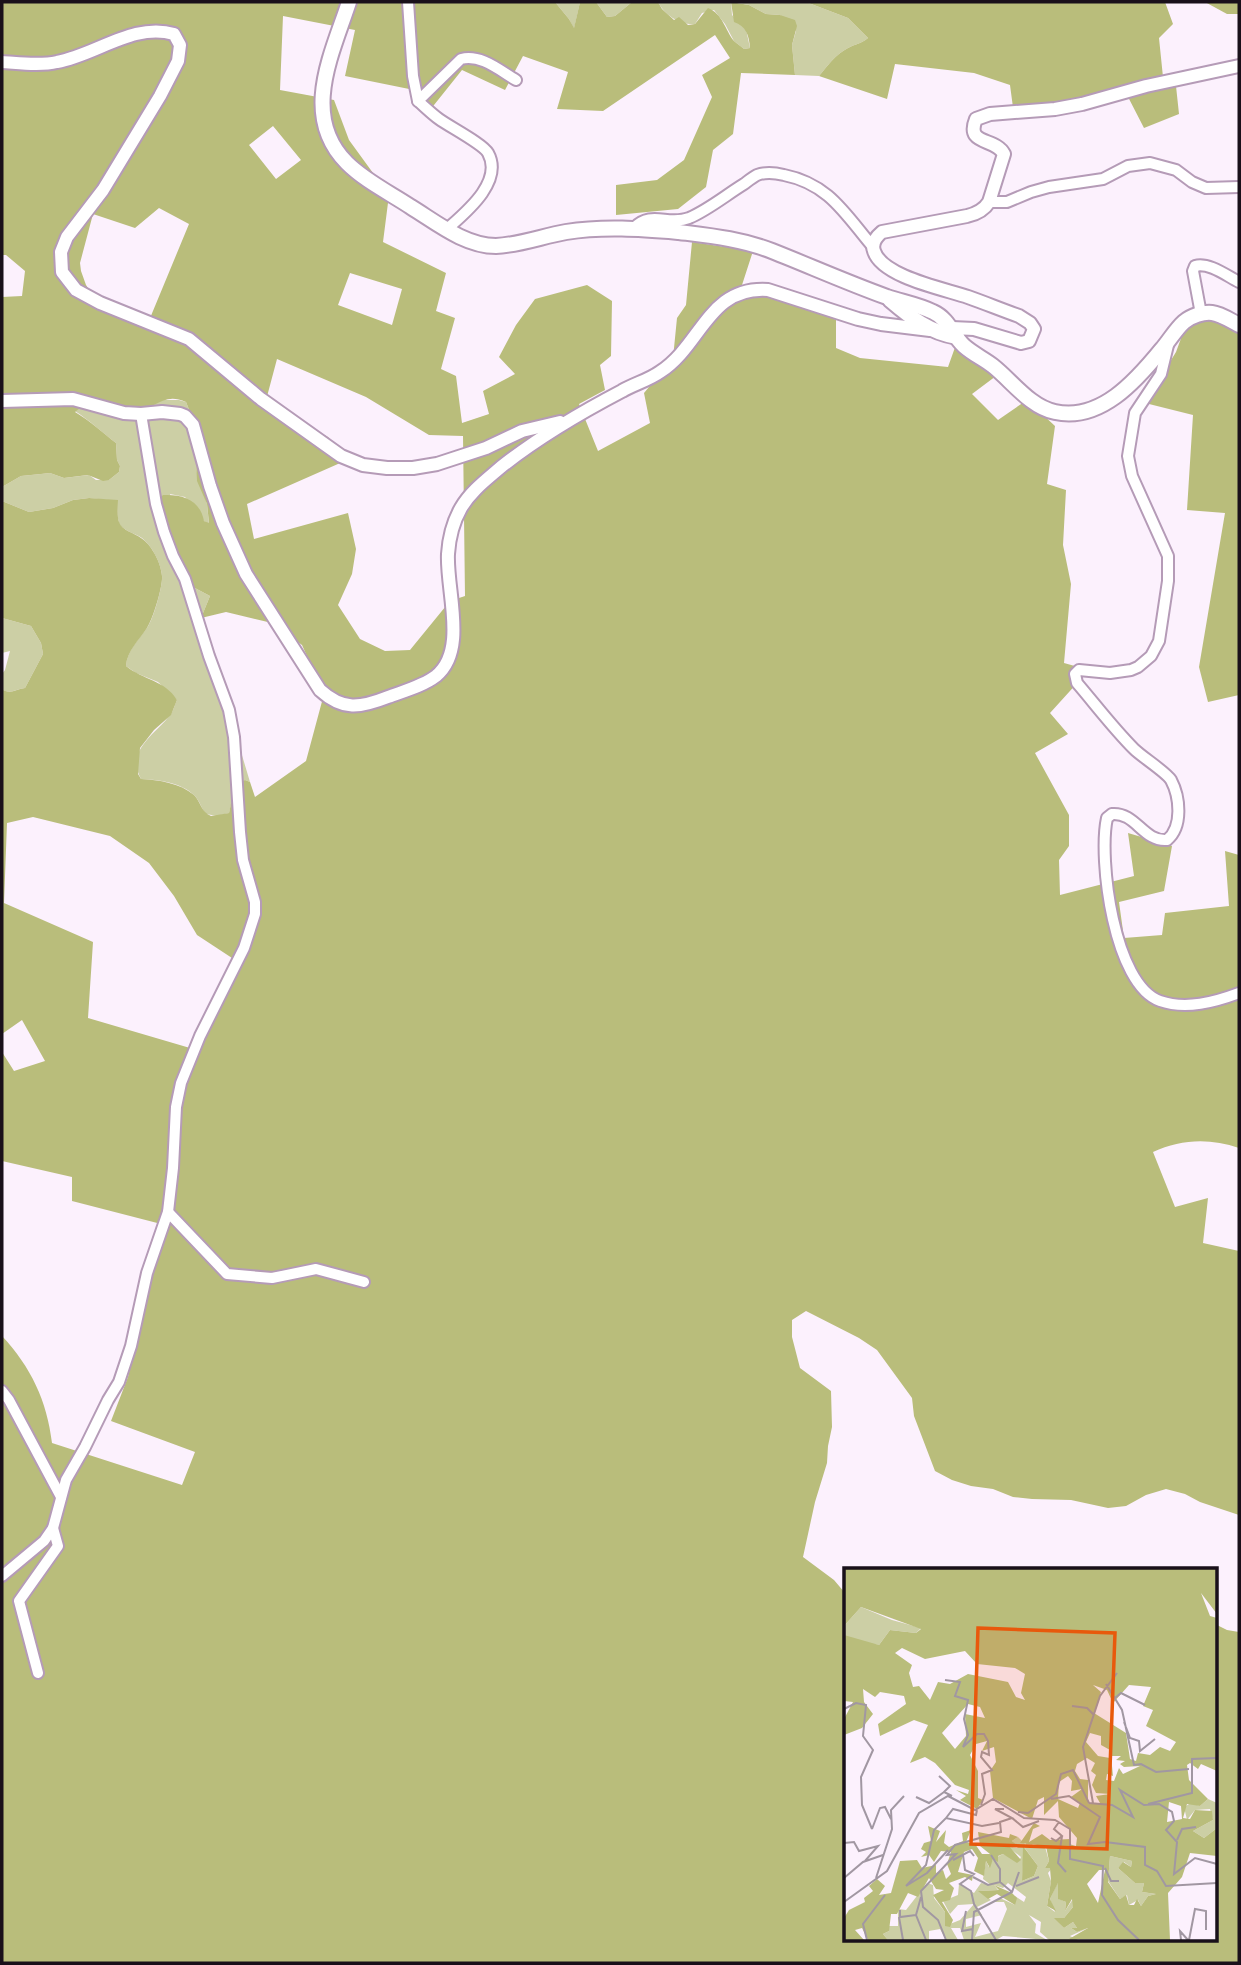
<svg xmlns="http://www.w3.org/2000/svg" width="1241" height="1965" viewBox="0 0 1241 1965" font-family="Inter,sans-serif">
<rect width="100%" height="100%" fill="#fcf1fd"/>
<g fill="#cccfa5">
<polygon points="555,2 580,2 574,29 569,19"/>
<polygon points="596,2 632,2 615,16 607,17"/>
<path d="M658 2H731L732 15 746 29 750 48 744 49 734 41 725 24 714 10 702 13 695 24C679 25 665 15 658 2Z"/>
<path d="M732 2H806L848 18 868 38C861 44 855 44 848 48 835 55 828 65 819 76L795 75 792 45 796 31 780 15 766 14 749 5Z"/>
<path d="M163 400H179L186 402 192 417 197 473 207 504 209 524 204 521 185 497 170 494 193 587 210 596 201 618 250 782 245 780 234 793 229 813 217 816 206 814C201 808 200 801 194 795 180 782 159 780 141 779 125 750 156 734 170 715 173 712 175 704 177 700L158 682 136 673 126 666C127 651 138 640 147 628 153 620 163 586 162 576 161 563 152 546 142 538 135 533 123 531 119 523 117 517 118 507 118 501L89 498 73 500 53 508 29 512 2 501V487L21 476 41 474 50 473 64 478 89 475 96 480H109L119 472 120 466 117 460 116 443C102 432 90 421 75 411L86 403 144 408Z"/>
<path d="M2 618 31 626 41 643 43 654 25 688C17 689 8 695 2 689V674L5 670 10 651 2 653Z"/>
</g>
<g fill="#b9bd7b" fill-rule="evenodd">
<path d="M2 2H555L569 19 574 28 580 2H596L607 17 615 16 632 2H658L662 9 674 20 679 17 688 25 695 24 708 8C723 14 725 30 734 41 737 44 741 46 744 49L750 48C749 35 746 26 734 22L731 2 749 5 766 14 780 15 795 20 797 26 792 45 795 75 741 73 733 134 713 150 706 187 678 209 616 215V185L657 180 684 160 712 97 702 75 730 58 715 35 603 111 557 109 568 72 523 56 505 90 462 70 426 115 424 92 345 76 355 30 283 16 280 90 334 100 349 140 389 195 383 242 446 273 436 311 455 318 441 369 456 376 462 423 489 414 483 391 515 374 499 357 516 325 535 299 587 285 612 301 611 356 600 365 605 390 579 404 598 451 650 423 644 393 673 358 677 318 686 305 692 242 753 251 742 285 795 298 836 320V348L860 358 948 367 958 339 1004 370 972 394 998 420 1027 400 1055 426 1047 484 1066 490 1063 545 1071 584 1064 663 1089 670 1050 713 1068 734 1035 753 1069 815V846L1059 860 1060 895 1134 876 1128 833 1172 846 1164 891 1119 902 1124 938 1162 935 1165 913 1229 906 1225 851 1239 855V1148C1210 1138 1181 1139 1153 1152L1175 1207 1208 1198 1203 1243 1239 1251V1515L1200 1502 1185 1494 1166 1489 1146 1495 1126 1506 1108 1508 1071 1500 1032 1499 1013 1497 993 1489 971 1486 952 1480 935 1471 914 1416 912 1398 877 1350 859 1338 806 1311 792 1320V1337L800 1368 831 1391 832 1427 828 1446 827 1463 815 1502 803 1557 834 1580 845 1593 846 1939H1215V1624L1227 1630 1239 1632V1963H2V1336C31 1367 47 1401 52 1443L182 1485 195 1452 111 1421 128 1377 165 1225 72 1201V1177L2 1161V1052L14 1071 45 1061 22 1020 2 1034V689C9 695 17 689 25 688L43 654 41 643 31 626 2 618V501L29 512 53 508 73 500 89 498 118 500C118 507 117 517 119 522 122 531 135 533 141 538 152 545 161 563 162 576 163 586 153 619 147 628 139 640 127 651 126 666 143 680 165 680 177 700L171 715 154 730 140 748 138 774 141 779C159 780 180 783 194 795 201 802 201 812 211 816L229 813 232 799 239 783 245 780 250 782 255 797 306 761 324 694 302 645 272 623 226 612 201 618 210 596 193 587 168 542 159 499 163 495C183 494 200 500 204 521L209 523 207 504 197 481 195 437 192 417 186 402C163 392 156 409 137 411 127 412 98 405 86 403L75 412C90 421 102 432 116 443L117 460 120 466 119 472 109 480 103 481 88 475 64 478 50 473 41 474 21 476 2 487V297L22 296 25 271 6 255H2ZM273 126 301 160 276 179 249 145ZM159 208 189 224 148 323 90 291 86 285 81 271 80 263 93 214 135 228ZM350 273 402 289 392 325 338 305ZM277 359 366 397 429 435 463 436 465 596 450 601 410 650 385 651 360 639 338 605 352 574 356 549 348 513 254 539 247 504 347 460 328 437 265 404ZM33 817 110 836 149 863 174 896 197 935 232 958 190 1048 88 1018 93 942 4 903 7 823Z"/>
<path d="M806 2H1165L1173 24 1159 38 1164 87 1176 86 1179 114 1144 128 1126 93 1014 115 1010 85 974 73 895 64 887 99 819 76C828 65 835 55 848 48 855 44 861 44 868 38L848 18Z"/>
<polygon points="1205,2 1239,2 1239,14 1227,14"/>
<polygon points="1205,317 1239,324 1239,695 1208,702 1199,667 1225,513 1187,510 1193,415 1145,403 1176,352 1183,333 1187,327"/>
</g>
<g fill="none" stroke-linecap="round" stroke-linejoin="round">
<defs>
<g id="minor">
<polyline points="408,2 413,76 418,101"/>
<polyline points="989,202 1007,202 1031,192 1049,187 1103,179 1128,166 1150,163 1176,170 1192,182 1206,188 1239,187"/>
<path d="M634 228C651 210 668 226 689 218 708 210 726 195 744 184 748 181 753 177 757 175 765 172 776 173 784 175 829 184 845 214 873 247"/>
<path d="M447 229C465 213 504 182 488 153 483 144 450 127 439 119 432 114 425 107 418 101L461 59C481 54 499 70 516 80"/>
<path d="M1201 314 1193 271 1195 266C1209 262 1227 276 1239 282"/>
<path d="M1168 345 1161 374 1135 413 1128 456 1132 476 1168 556V581L1159 641 1151 656 1138 667 1131 670 1110 673 1079 670 1075 674 1077 683C1095 704 1113 728 1134 749 1142 757 1166 772 1171 780 1180 797 1183 827 1167 840 1143 842 1136 812 1112 814L1107 818C1098 859 1114 985 1160 1001 1186 1010 1215 1002 1239 993"/>
<polyline points="168,1212 227,1274 272,1278 316,1269 364,1282"/>
<polyline points="2,1391 9,1400 61,1497"/>
<polyline points="2,1576 44,1541 53,1528 66,1480 85,1447 108,1400 119,1382 131,1346 147,1273 168,1212 173,1168 176,1107 181,1083 200,1036 244,948 255,914 255,902 243,860 240,832 234,737 229,710 209,656 185,579 173,556 164,532 156,504 141,414"/>
<polyline points="38,1673 19,1601 58,1546 53,1528"/>
</g>
<g id="tertiary">
<path d="M2 62C19 63 40 66 57 62 96 55 134 22 174 34L180 45 178 61 160 96 103 190 67 237 61 252 62 272 76 290 100 303 189 339 261 399 341 456 363 465 387 468H413L437 464 486 448 522 431 560 422"/>
<path d="M952 328 974 329 1021 343 1029 341 1034 329 1030 323 1019 316C1002 310 985 303 968 297 945 289 882 277 874 251 871 243 876 237 882 232L967 216C976 214 984 210 989 202L1004 154C995 137 965 146 976 119L990 114 1055 109 1082 104 1146 86 1239 66"/>
<path d="M2 401 73 399 124 413 141 414 162 412 180 414 185 416 193 425 210 486 223 523 246 574 320 690C343 711 360 708 388 697 404 691 423 686 436 676 468 650 446 590 448 554 449 538 453 522 461 508 471 491 486 480 501 467 539 437 580 413 622 391 634 384 649 380 660 372 702 345 708 286 768 290L858 319 881 324 930 330"/>
</g>
<g id="secondary">
<path d="M349 2C332 54 300 116 347 163 365 181 390 193 411 207 437 223 465 246 496 246 520 245 543 236 566 232 604 226 641 229 679 232 711 236 741 239 772 251 810 266 848 283 887 297 902 302 919 305 933 312 950 320 952 335 964 346 973 354 984 359 993 366 1012 381 1030 407 1055 412 1100 422 1136 381 1162 349 1169 341 1176 329 1184 322 1191 316 1203 312 1212 313 1221 314 1231 321 1239 325"/>
<path d="M890 300C911 318 929 332 957 337"/>
</g>
</defs>
<use href="#minor" stroke="#b59bb7" stroke-width="14"/>
<use href="#tertiary" stroke="#b59bb7" stroke-width="16"/>
<use href="#secondary" stroke="#b59bb7" stroke-width="18"/>
<use href="#minor" stroke="#fff" stroke-width="10"/>
<use href="#tertiary" stroke="#fff" stroke-width="12"/>
<use href="#secondary" stroke="#fff" stroke-width="14"/>
</g>
<g transform="translate(844 1568)">
<rect width="373" height="373" fill="#fcf1fd"/>
<path d="M17 39 48 52 77 60 72 65 46 62 35 77 12 74 0 67V58ZM364 231 373 235V260L360 270 349 263 369 252 366 241 351 242 343 252 340 239 347 235 356 238ZM174 269 182 277V272L192 279 200 275 205 293 201 300 213 294 204 305 207 313 203 338 211 344 206 331 214 314 215 331 222 334 221 343 229 331V339L220 350H211L220 360 229 354 233 360H227L233 364 244 360 226 368 234 372H205L196 364 197 354 185 347 192 356 191 365 203 372 159 368 152 372H120L116 360H107L114 372H102L96 361 85 363V372H44L39 366 45 363 44 358H54V341L62 342 83 315 89 317 90 330 101 344V358L116 352 130 336 114 337 106 346 99 333 114 327 115 316 130 325 137 315 147 317 139 311 142 293 145 299 149 291 159 286 175 293 177 289 163 278 174 280 168 273ZM180 279 194 298 190 308 178 313ZM164 315 182 329 180 334 171 328V337L156 330 150 334H160L163 341 154 363 131 369 137 355 122 359V351L138 347 133 339 147 332 135 323 154 322 150 317 159 320ZM266 288 288 293 287 299 280 294 274 300 291 315H300L298 324 312 326 304 328 297 338 294 332 285 337 283 327 276 331 264 313Z" fill="#cccfa5" fill-rule="evenodd"/>
<path d="M0 1H373V46L357 25 366 48 373 50V203L357 196 354 201 346 195 343 197 345 212 364 231 356 238 343 236 339 250 346 251 351 242 368 243 369 252 349 263 360 270 373 260V288L346 285 338 309 324 325 326 372 225 371 244 360 233 364 227 360H233L229 354 220 360 210 350H220L229 339 228 331 221 343 222 334 214 331V315L206 331 212 343 203 338 207 313 206 300H201L205 293 202 278 176 275 190 255 196 258 189 261 185 274 198 266 206 272 226 271 225 276 232 278 233 270 215 249 214 233 200 247V229L194 232 188 251 149 230 146 203 152 194 150 179 138 183 143 173 132 176 126 187 134 203V230L139 232 133 241 116 232 122 228 112 222 124 226 125 222 111 217 91 195 81 189 66 195 84 157 70 152 36 168 34 156 62 136 60 128 36 124 31 129 19 121 20 134 29 146 18 160 0 167V151L9 134 0 133V67L35 77 46 62 72 65 77 61 17 39 0 58ZM58 80 81 91 121 83 133 96 171 100 181 106 177 125 181 132 172 129 164 114 124 106 106 116 94 114 86 132 75 118 69 119 65 105 68 97 51 85ZM249 117 263 122 269 135 285 117 307 119 299 138 309 142 302 158 332 174 326 183 316 179 306 187 294 185 292 193 286 191 282 165 250 145 257 124ZM124 136 136 139 141 150 121 146 122 168 111 181 98 165ZM246 165 257 168V177L266 182V190L254 188 242 174ZM267 188H277L272 192 281 193 276 196 280 199 296 198 279 206 275 200 270 213 262 212 263 206 269 208ZM243 190 251 195 247 203 252 207 248 217 252 225 266 226 252 228 256 235 244 236V212L236 211 231 203 233 196ZM224 208 228 213 227 223 238 221 227 229 236 235 234 240 214 231 215 214ZM325 234 337 238 338 251 323 254ZM266 288 288 293 287 299 279 294 274 300 291 315H300L298 324 312 326 304 328 297 338 293 331 290 337H285L282 327 276 331 264 314ZM255 302H261L254 335 243 316ZM84 258 96 263 92 274 102 262 100 275 105 279 119 273 118 265 127 262 122 274 131 276 138 286H146L136 278 134 264 165 270 166 266 174 269 168 273 175 279 165 278 177 292 173 295 159 286 154 288V294L149 291 146 300 142 293 140 308 130 303 134 290 128 281 120 284 114 304 129 307 128 313 121 309 105 315 110 320 106 332 98 334 109 352 106 359 101 358V344L89 327 100 322 92 321 85 310 74 329 64 325 53 346H47L45 363 39 366 44 372H24L18 360 11 362 20 372H0V350L5 342 21 334 20 330 29 323 25 318 33 311 41 318 35 327 47 325 56 293 73 292 78 300 92 297V305L99 302 102 311 107 306 103 296 107 284 97 283 90 294 85 287 77 289 82 284 77 281 80 275 87 273ZM179 278 194 298 190 308 178 313ZM150 317 168 325 173 330 171 337 153 326 144 331 134 323 155 322Z" fill="#b9bd7b" fill-rule="evenodd"/>
<path fill="none" stroke="#a197a2" stroke-width="2" d="M101 112 116 114 111 128 124 132 120 151 124 167 119 179 133 166H140L144 173 145 187 138 184 137 189 148 202 138 206 141 226 137 237M262 116 278 142 290 197 297 196 312 204 345 201M271 130 277 125 301 137M228 138 243 140 250 147M0 141 12 135 22 137 19 168 29 182 17 209 18 237 28 261M280 154 286 170 295 173 296 183 311 171M95 208 106 218 100 224 108 228M72 229 85 235 100 224M207 231 225 228 256 249 244 276 261 274 301 279V297L313 303 322 318 373 315M249 235 239 179 256 128 273 105M304 236 348 225V191L373 190M174 244 184 245 212 226 217 206 229 202 245 235 268 237 289 249 276 222 300 237 315 236 328 244 330 253 322 262 333 274 330 306 351 290 373 296M102 250 109 241 132 247 133 242M168 250 179 259 195 253M28 261 36 240 41 239 47 251M218 268 214 295 222 304M207 270 212 273 218 268 210 261 215 254M333 272 338 261 352 259M0 275 10 274 15 283 34 278 21 293M119 287 121 302 130 306 116 316 127 323 130 336 152 372M147 287 156 301V314M109 292 126 283 130 288M261 300 267 313H275M129 309 144 317 156 314 168 324M0 310 19 294 39 287M32 310 48 261 47 242 60 228M62 318 82 297 90 262 102 250 138 258 155 255M62 318 83 305 104 282M172 318 195 309M77 329 72 347 82 372M0 334 43 303 75 245 104 228 131 242 149 231 180 250 211 252 226 261V291L259 298 258 327 274 352 295 372M56 342V349L72 347M122 343 118 363 129 361M55 349 59 372M23 372 19 356 41 327M102 372 94 352 79 339 77 323 112 286 103 287 111 277 157 264 156 254 168 250 151 241H160M128 372 130 344 168 324 175 304M337 372 336 363 344 372M345 372 351 341 362 343V362"/>
<path fill="#e8590c" fill-opacity="0.15" stroke="#e8590c" stroke-width="3.5" d="M134 60 271 65 263 281 127 276Z"/>
<rect width="373" height="373" fill="none" stroke="#19101a" stroke-width="3.5"/>
</g>
<rect width="1241" height="1965" fill="none" stroke="#19101a" stroke-width="7"/>
</svg>
